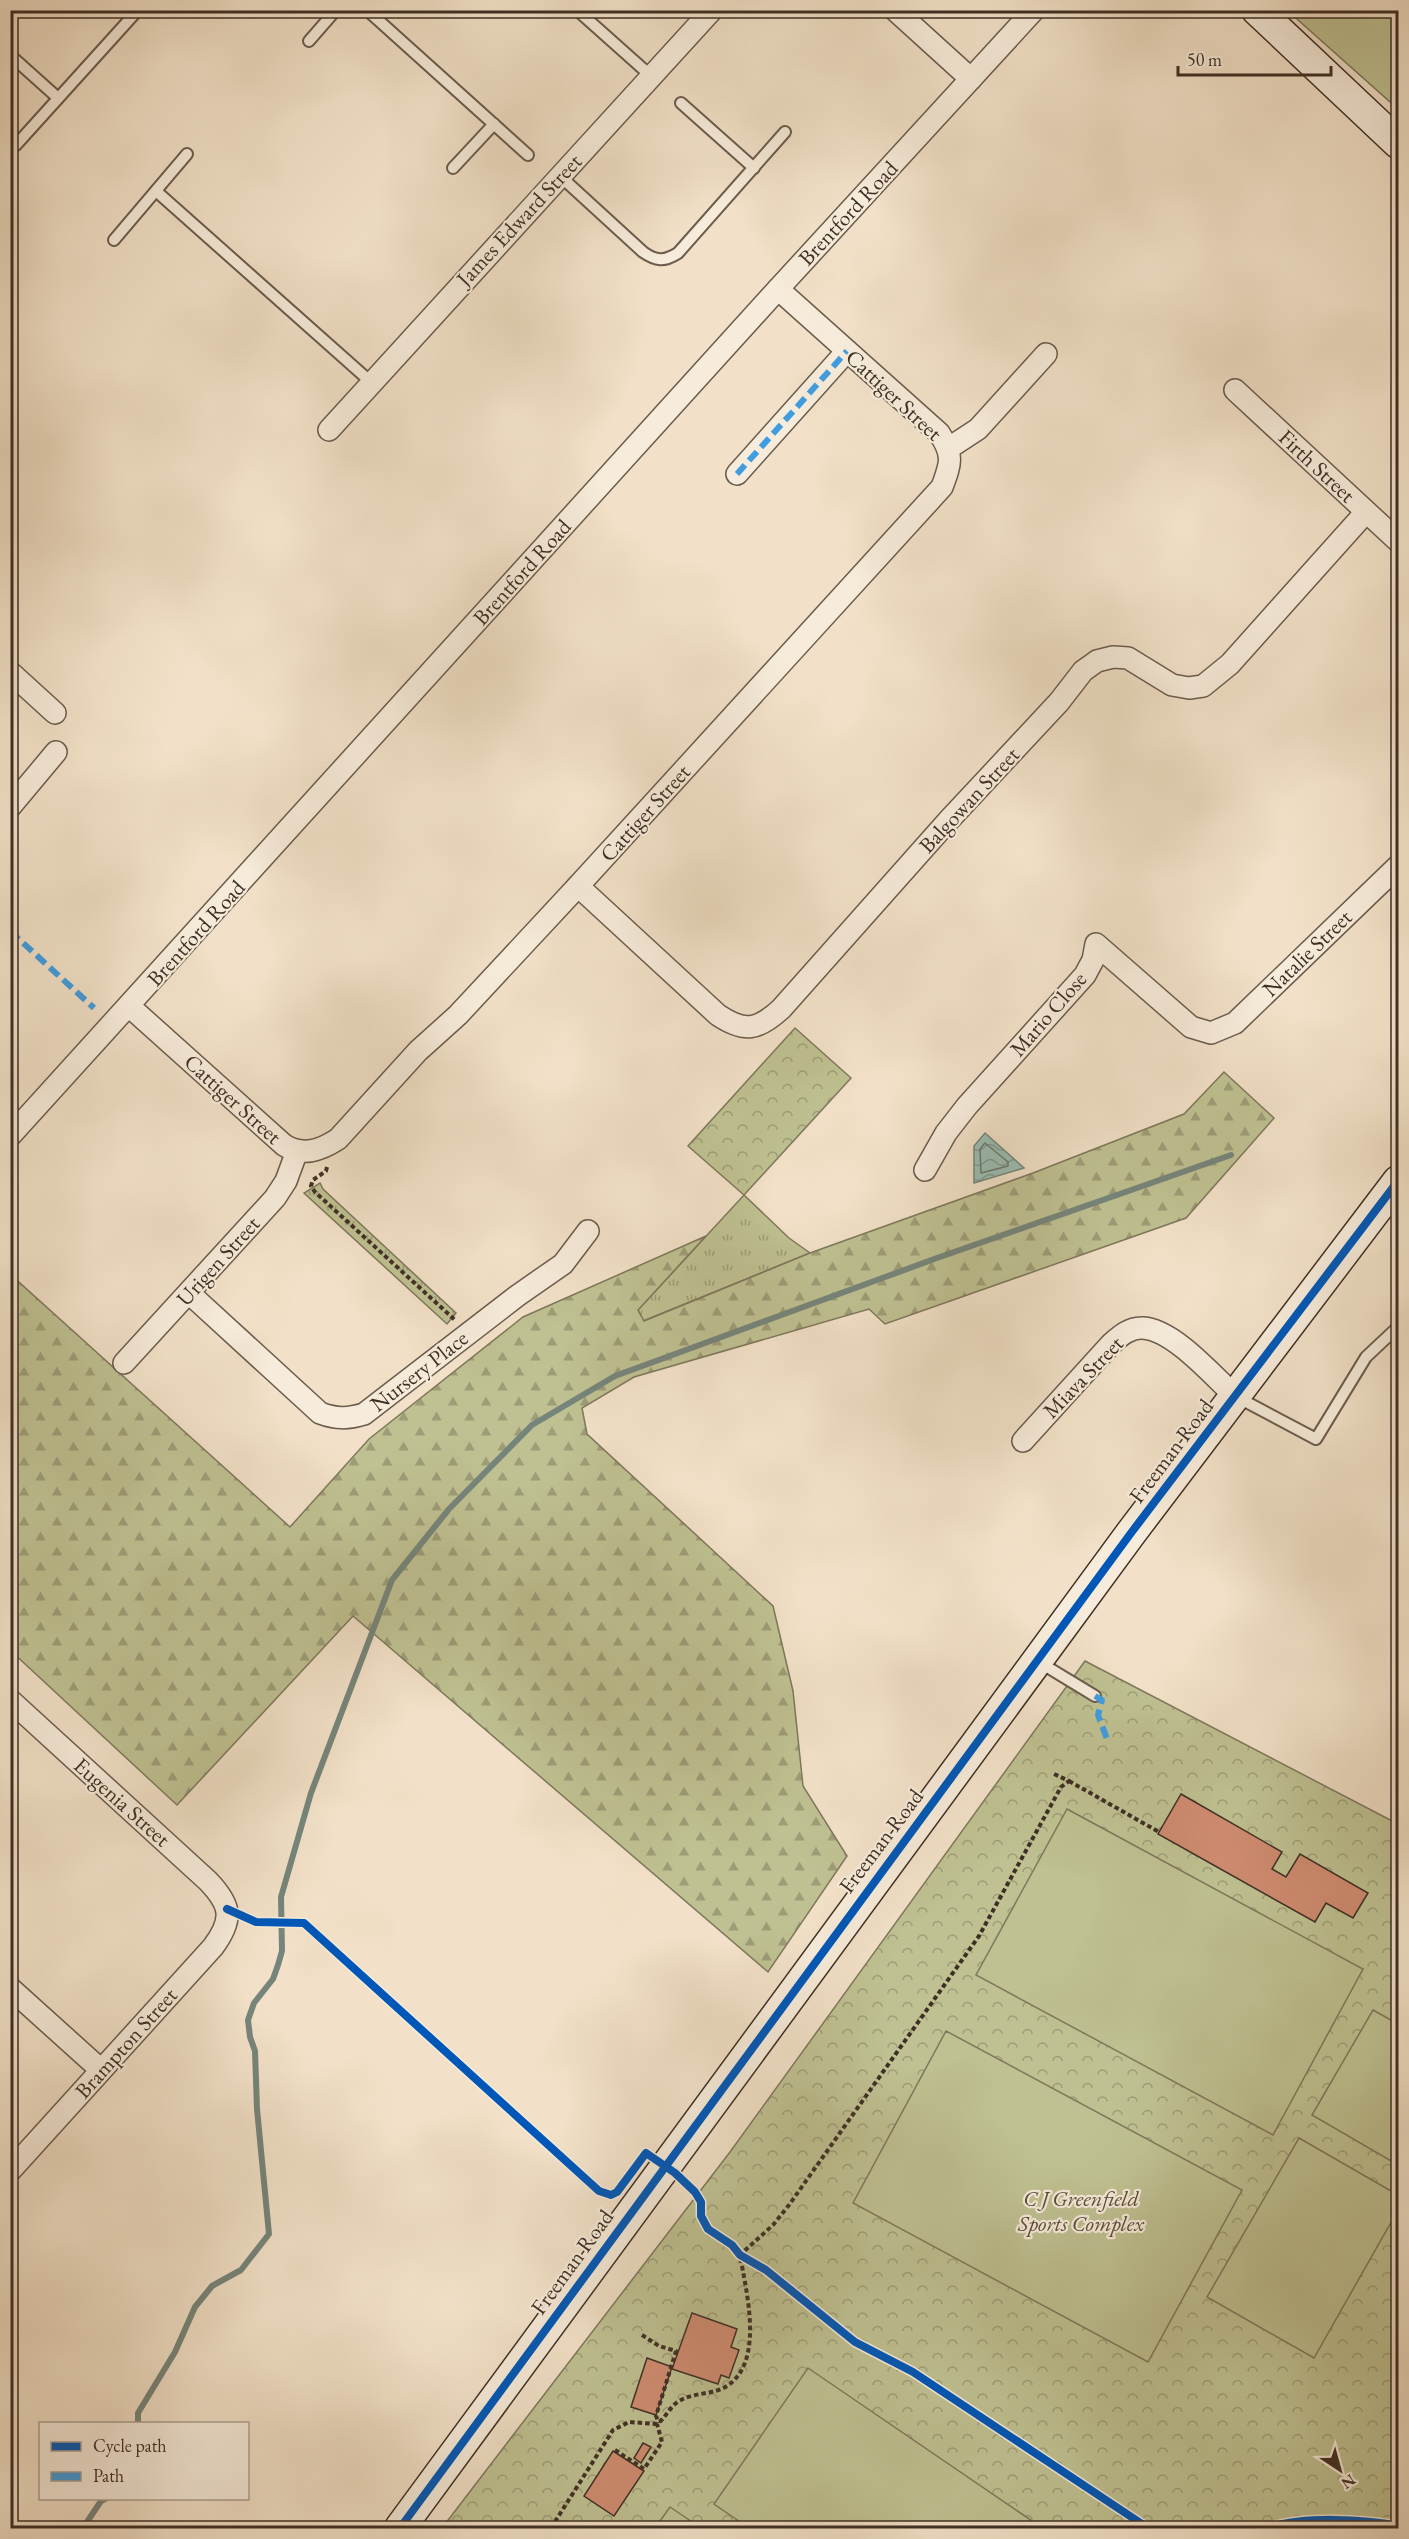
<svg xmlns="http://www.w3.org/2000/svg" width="1409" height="2539" viewBox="0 0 1409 2539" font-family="'EB Garamond',serif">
<defs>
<pattern id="grass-tufts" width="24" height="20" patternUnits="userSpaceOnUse" patternTransform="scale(1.5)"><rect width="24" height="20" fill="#bfc192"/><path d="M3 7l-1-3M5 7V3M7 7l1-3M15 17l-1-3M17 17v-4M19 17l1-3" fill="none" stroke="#9d9d77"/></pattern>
<pattern id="forest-firs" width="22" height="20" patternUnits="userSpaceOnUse" patternTransform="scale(1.5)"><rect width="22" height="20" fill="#bfc192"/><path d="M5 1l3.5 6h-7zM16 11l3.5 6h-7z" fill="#9d9d77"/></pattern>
<pattern id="park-crowns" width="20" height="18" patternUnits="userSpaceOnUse" patternTransform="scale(1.5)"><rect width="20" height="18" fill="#bfc192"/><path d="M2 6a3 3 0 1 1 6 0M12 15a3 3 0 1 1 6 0" fill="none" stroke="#9d9d77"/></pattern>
<pattern id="water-waves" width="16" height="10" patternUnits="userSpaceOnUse" patternTransform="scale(1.5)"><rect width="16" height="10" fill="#9bbeb4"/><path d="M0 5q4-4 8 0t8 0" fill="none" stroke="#809b92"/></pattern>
</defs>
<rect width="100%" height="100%" fill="#f2e1c8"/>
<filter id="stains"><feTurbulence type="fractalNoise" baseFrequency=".00333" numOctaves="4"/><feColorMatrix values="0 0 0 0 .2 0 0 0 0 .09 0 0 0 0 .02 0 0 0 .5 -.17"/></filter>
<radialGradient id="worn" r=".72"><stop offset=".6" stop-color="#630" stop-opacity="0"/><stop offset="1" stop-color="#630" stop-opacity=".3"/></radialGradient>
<g fill="url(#grass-tufts)" stroke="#7e785c" stroke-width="1.5">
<polygon points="320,1183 323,1189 456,1313 447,1324 304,1193"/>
<polygon points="744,1195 789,1238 810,1253 643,1321 638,1310"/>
</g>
<polygon fill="url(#forest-firs)" stroke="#7e785c" stroke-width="1.5" points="1224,1072 1274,1118 1186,1218 885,1324 869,1309 634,1377 582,1408 587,1434 773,1606 793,1691 803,1786 847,1856 768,1972 353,1616 177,1805 11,1651 11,1275 290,1527 369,1439 523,1317 706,1236 638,1310 644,1321 810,1253 1033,1173 1184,1114"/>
<g fill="url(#park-crowns)" stroke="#7e785c" stroke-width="1.5">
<polygon points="795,1028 851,1078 744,1195 688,1146"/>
<polygon points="1085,1661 1398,1824 1398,2528 442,2528 730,2152"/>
</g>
<g fill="#bfc192" stroke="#7e785c" stroke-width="1.5">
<polygon points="1288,11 1398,11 1398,109"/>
<polygon points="1067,1809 1363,1969 1273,2135 976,1975"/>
<polygon points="1373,2010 1398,2024 1398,2165 1312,2115"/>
<polygon points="946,2031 1242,2190 1148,2362 853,2203"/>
<polygon points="1299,2138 1398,2195 1398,2210 1314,2358 1207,2297"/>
<polygon points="808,2368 1038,2525 1036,2528 749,2528 714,2504"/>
<polygon points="670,2507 701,2528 655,2528"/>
</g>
<polygon fill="url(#water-waves)" stroke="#76857b" stroke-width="1.5" points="985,1133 1024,1168 974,1183 974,1146"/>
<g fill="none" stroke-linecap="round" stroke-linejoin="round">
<polygon stroke="#6c766c" stroke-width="1.5" points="985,1143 1008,1162 1008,1166 981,1173 980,1149"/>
<g stroke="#76857b" stroke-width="6">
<polyline points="138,2424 138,2413 175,2352 195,2307 212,2286 241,2270 269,2234 257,2109 255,2051 250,2037 248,2020 254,2003 273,1979 278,1965 282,1951 281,1897 311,1793 392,1580 449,1509 532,1425 615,1376 937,1258 1231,1155"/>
<polyline points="83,2528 101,2501 107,2498"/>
</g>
</g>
<g fill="#d08c71" stroke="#3e2f25" stroke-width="1.5">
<polygon points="1181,1794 1282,1852 1272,1869 1286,1877 1300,1854 1368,1893 1353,1918 1326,1903 1315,1922 1158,1834"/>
<polygon points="692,2313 737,2329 731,2347 739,2350 729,2378 721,2375 718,2384 672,2369"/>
<polygon points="647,2358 672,2367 656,2415 631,2407"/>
<polygon points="643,2443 651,2447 641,2463 634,2458"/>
<polygon points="613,2451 644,2471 614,2516 584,2496"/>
</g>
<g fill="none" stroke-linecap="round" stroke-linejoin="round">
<defs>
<g id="lane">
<polyline points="367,10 528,155"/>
<polyline points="577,10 651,76"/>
<polyline points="309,41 336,10"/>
<polyline points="10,55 58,98"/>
<polyline points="681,103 754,168"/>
<polyline points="16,145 138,10"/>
<polyline points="453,168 494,124"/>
<path d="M560 176 643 252C656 261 664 262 678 253L785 132"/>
<polyline points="156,191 372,383"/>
<polyline points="114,240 187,154"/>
<polyline points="1235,1396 1316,1439 1366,1357 1398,1327"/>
<polyline points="1039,1662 1095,1696"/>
</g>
<g id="street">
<polyline points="895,10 971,79"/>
<polyline points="1235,390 1398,541"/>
<polyline points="329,430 712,10"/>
<polyline points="949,448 978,429 1046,354"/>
<polyline points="737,474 847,351"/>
<polyline points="10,672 55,713"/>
<polyline points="10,807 56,752"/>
<path d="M578 886 718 1015C745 1033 758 1030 781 1009L948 821 1059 702 1083 671 1097 661 1113 657 1128 658 1172 685 1189 688 1203 686 1230 664 1366 512"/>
<path d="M129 1006 284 1145C303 1157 321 1150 338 1139L418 1051 458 1015 578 886 942 487C951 463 954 455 939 433L778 289"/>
<polyline points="10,1136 778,289 1034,10"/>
<polyline points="925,1170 946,1133 967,1106 1085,975 1093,960 1096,944 1191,1027 1211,1033 1235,1023 1398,866"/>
<path d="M189 1293 320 1413C336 1419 348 1419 364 1414L517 1296 563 1264 588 1231"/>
<polyline points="124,1363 275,1198 286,1181 297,1151"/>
<path d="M1023 1441 1111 1344C1120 1336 1130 1327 1143 1328 1174 1330 1213 1376 1235 1396"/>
<path d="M10 1700 208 1881C231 1905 234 1919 213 1947L10 2171"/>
<polyline points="10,1988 101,2070"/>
</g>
<g id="secondary">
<polyline points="1257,10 1398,143"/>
<polyline points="400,2528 1131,1533 1398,1181"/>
</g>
</defs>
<use href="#lane" stroke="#6b5c4e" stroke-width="14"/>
<use href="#street" stroke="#6b5c4e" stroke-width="24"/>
<use href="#secondary" stroke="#3e2f25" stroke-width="33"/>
<g stroke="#3e2f25" stroke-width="4" stroke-dasharray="4.5 3" stroke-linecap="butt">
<polyline points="327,1167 326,1171 313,1180 311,1186 315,1192 455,1320"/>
<polyline points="1069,1781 1159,1832"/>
<polyline points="642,2335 659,2346 676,2351 656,2416 659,2423"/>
<polyline points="615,2450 644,2469 662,2442 657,2424"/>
<path d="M551 2528 613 2430 629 2422 657 2424C666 2418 669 2407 679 2401 694 2392 713 2395 727 2386 765 2361 746 2291 740 2255L773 2225 789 2205 979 1936 1061 1787 1069 1781 1052 1773"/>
</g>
<use href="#lane" stroke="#f7ecdb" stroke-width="10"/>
<use href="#street" stroke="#f7ecdb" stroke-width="21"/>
<use href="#secondary" stroke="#f7ecdb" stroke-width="30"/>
<g stroke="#3f9de0" stroke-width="6" stroke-dasharray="12 6" stroke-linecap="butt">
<polyline points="737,474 847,351"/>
<polyline points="10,931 94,1008"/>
<polyline points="1095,1696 1102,1700 1098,1715 1107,1739"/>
</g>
<defs>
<g id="cycleway">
<polyline points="227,1909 256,1922 304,1923 599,2191 611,2195 617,2192 646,2153 675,2173 695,2192 701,2202 701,2216 708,2229 732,2245 740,2255 766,2270 855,2342 913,2372 1148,2528"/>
<polyline points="400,2528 1131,1533 1398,1181"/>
<path d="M1269 2528C1301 2516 1366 2519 1398 2526"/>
</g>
</defs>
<use href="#cycleway" stroke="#f7ecdb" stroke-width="11"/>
<use href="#cycleway" stroke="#0057b8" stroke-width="8"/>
</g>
<g text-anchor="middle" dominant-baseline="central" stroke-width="4.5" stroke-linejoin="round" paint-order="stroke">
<g font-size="22" fill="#3e2f25" stroke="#f7ecdb">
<text transform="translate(848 213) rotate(-47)">Brentford Road</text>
<text transform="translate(519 220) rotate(-47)">James Edward Street</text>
<text transform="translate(894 395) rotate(43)">Cattiger Street</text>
<text transform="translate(1317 466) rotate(43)">Firth Street</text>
<text transform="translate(522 572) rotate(-48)">Brentford Road</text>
<text transform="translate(969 800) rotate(-47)">Balgowan Street</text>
<text transform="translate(645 813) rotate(-48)">Cattiger Street</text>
<text transform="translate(196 933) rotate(-48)">Brentford Road</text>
<text transform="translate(1307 953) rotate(-44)">Natalie Street</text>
<text transform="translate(1048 1014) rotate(-49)">Mario Close</text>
<text transform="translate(233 1099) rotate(42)">Cattiger Street</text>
<text transform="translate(218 1261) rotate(-48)">Urigen Street</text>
<text transform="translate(419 1371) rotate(-38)">Nursery Place</text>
<text transform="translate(1083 1377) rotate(-46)">Miava Street</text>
<text transform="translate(1171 1451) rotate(-53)">Freeman Road</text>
<text transform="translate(122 1802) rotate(42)">Eugenia Street</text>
<text transform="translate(881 1841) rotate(-53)">Freeman Road</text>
<text transform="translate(126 2043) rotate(-48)">Brampton Street</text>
<text transform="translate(572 2262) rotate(-54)">Freeman Road</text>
</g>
<g font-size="22" font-style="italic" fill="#584c3b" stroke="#f7ecdb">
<text x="1081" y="2198">C J Greenfield<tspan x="1081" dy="25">Sports Complex</tspan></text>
</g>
</g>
<rect width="1409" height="2539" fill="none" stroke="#f2e1c8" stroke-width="36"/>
<rect x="12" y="12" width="1385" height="2515" fill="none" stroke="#3e2f25" stroke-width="3"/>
<rect x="18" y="18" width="1373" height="2503" fill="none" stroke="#3e2f25" stroke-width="1.5"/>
<rect x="39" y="2422" width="210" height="78" fill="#f7ecdb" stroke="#ada092" stroke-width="1.5"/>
<rect x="51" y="2442" width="30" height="9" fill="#0057b8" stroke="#ada092" stroke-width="1.5"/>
<text x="93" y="2452" font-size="18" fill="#3e2f25">Cycle path</text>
<rect x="51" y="2472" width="30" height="9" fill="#3f9de0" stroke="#ada092" stroke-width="1.5"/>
<text x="93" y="2482" font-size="18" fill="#3e2f25">Path</text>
<g transform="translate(1340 2470) rotate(144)" stroke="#f7ecdb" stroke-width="4.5" paint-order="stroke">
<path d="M0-4.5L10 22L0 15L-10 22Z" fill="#3e2f25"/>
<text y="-9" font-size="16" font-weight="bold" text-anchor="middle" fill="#3e2f25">N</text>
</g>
<path d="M1178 66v9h153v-9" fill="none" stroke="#3e2f25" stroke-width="3"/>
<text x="1187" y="66" font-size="18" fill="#3e2f25" stroke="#f7ecdb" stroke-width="4.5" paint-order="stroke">50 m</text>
<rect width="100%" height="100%" filter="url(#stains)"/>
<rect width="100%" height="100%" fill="url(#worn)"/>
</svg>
